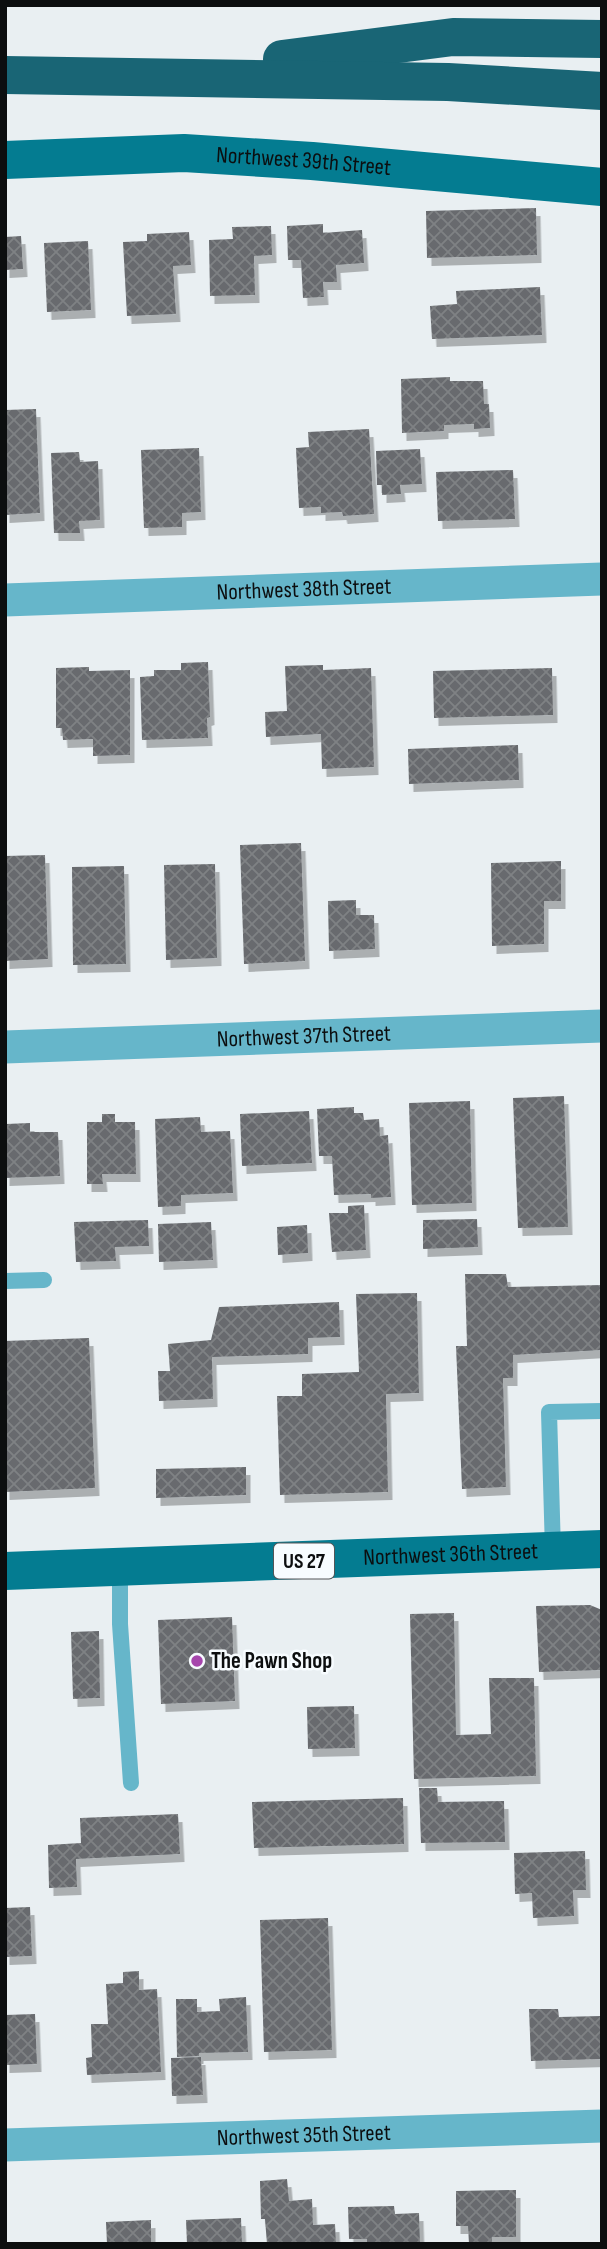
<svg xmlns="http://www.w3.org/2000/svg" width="607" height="2249" viewBox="0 0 607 2249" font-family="'Sofia Sans Condensed',sans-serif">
<defs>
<pattern id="building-cross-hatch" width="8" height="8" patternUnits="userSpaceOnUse" patternTransform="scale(1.75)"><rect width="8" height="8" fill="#676a6e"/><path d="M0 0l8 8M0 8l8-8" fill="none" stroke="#7f8184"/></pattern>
<filter id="shadow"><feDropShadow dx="4.5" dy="8" stdDeviation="0" flood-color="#0004"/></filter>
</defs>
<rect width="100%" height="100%" fill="#e9eff2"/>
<g fill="url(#building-cross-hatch)" filter="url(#shadow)">
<polygon points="536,208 537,255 427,258 426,211"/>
<polygon points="323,224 323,233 362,230 364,263 336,265 337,282 323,282 324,297 303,298 301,260 288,260 287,226"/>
<polygon points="271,226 272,255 254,256 255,295 210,296 209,240 233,239 232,227"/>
<polygon points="189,232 191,265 173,266 176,314 127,316 123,242 147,241 147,234"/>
<polygon points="21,236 23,269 5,270 5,237"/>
<polygon points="88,241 91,310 47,312 44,243"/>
<polygon points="540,287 542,335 432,339 430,306 457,304 456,291"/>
<polygon points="450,377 450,381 483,381 484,404 489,404 490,428 474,429 474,424 444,425 444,431 402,433 401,379"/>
<polygon points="36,409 40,513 5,515 5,410"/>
<polygon points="369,429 374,514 343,516 342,512 321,513 321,507 299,508 296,448 309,447 308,432"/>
<polygon points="199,448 201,512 182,513 182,527 144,528 141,450"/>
<polygon points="420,449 422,484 400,485 401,494 382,495 382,485 377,485 376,451"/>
<polygon points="79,452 80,462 98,461 100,520 79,521 80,533 54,533 51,453"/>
<polygon points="513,470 515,519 438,521 436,472"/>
<polygon points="208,662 210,717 207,718 208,738 142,740 140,677 154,676 154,670 181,670 181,663"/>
<polygon points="323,665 323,670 371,668 374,767 322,769 321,734 266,737 265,712 287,711 285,666"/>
<polygon points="89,667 89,671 130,670 130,755 93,756 93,739 63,740 62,728 56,728 56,668"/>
<polygon points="552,668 553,715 434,718 433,671"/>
<polygon points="518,745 519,780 409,784 408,749"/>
<polygon points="301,843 305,961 244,964 240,845"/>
<polygon points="45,855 48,959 5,961 5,856"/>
<polygon points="561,861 561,901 544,901 544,944 492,946 491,863"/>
<polygon points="215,864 217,958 166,960 164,865"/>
<polygon points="124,866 126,964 73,965 72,867"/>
<polygon points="356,900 356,915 374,915 375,949 329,951 328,901"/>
<polygon points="564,1096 568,1227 518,1228 513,1098"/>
<polygon points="470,1101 472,1203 412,1205 409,1103"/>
<polygon points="354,1107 354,1113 363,1113 364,1120 379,1119 380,1136 388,1135 391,1197 371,1198 371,1194 334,1195 332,1156 319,1156 317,1109"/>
<polygon points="309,1111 312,1163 242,1166 240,1114"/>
<polygon points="102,1114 115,1114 115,1122 135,1122 136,1174 102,1174 103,1184 87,1184 87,1122 102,1122"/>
<polygon points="200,1117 201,1132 230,1131 233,1193 181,1195 181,1206 158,1207 155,1119"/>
<polygon points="30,1123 30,1132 58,1132 60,1176 5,1178 6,1124"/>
<polygon points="364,1205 366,1250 332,1252 329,1213 348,1213 348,1206"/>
<polygon points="477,1219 478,1247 423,1249 423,1220"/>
<polygon points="148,1220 149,1246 115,1247 116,1261 76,1262 74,1222"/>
<polygon points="211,1222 213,1260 159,1262 158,1224"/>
<polygon points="307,1225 308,1253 278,1255 277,1227"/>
<polygon points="465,1274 506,1274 508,1287 602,1285 602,1350 513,1355 513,1378 503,1378 506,1487 462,1489 456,1346 467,1346"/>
<polygon points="417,1293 419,1393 386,1394 388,1492 280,1495 277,1396 302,1396 302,1374 359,1372 356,1294"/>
<polygon points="339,1302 340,1337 308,1338 308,1354 212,1357 213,1399 159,1401 158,1371 170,1371 168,1344 211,1340 219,1307"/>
<polygon points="89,1338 95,1488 5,1492 5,1341"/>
<polygon points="246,1467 246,1495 156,1498 156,1469"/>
<polygon points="590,1605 602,1610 602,1670 539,1672 536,1606"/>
<polygon points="454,1613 456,1735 491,1734 489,1678 534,1678 536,1776 414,1779 410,1614"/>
<polygon points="232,1617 235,1701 161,1704 158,1620"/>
<polygon points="99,1631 100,1698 73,1699 71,1632"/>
<polygon points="354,1706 355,1748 308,1749 307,1707"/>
<polygon points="419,1788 437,1788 438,1802 504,1801 505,1842 421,1843"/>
<polygon points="403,1798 404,1844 254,1848 252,1802"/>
<polygon points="178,1814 180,1854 76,1859 77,1887 49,1888 48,1845 81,1843 80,1818"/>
<polygon points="585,1851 586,1890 573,1890 574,1916 533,1918 532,1893 515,1894 514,1853"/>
<polygon points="30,1907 32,1956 5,1957 5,1908"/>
<polygon points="328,1918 332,2050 264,2052 260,1920"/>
<polygon points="139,1971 139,1990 157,1989 161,2072 87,2075 86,2058 92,2057 91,2024 108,2024 106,1984 123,1983 123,1972"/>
<polygon points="246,1997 248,2052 199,2053 199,2056 177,2057 176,1999 197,1999 197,2012 220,2011 219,1999"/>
<polygon points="529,2009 558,2009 559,2017 601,2016 602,2059 531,2061"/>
<polygon points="35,2014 37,2064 5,2065 5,2015"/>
<polygon points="201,2057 203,2095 172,2096 171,2058"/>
<polygon points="287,2179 289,2201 312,2199 313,2225 335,2224 336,2244 267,2244 265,2219 261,2219 260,2181"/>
<polygon points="516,2190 516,2237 492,2237 492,2244 469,2244 468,2226 456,2226 456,2191"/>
<polygon points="394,2206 395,2214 419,2213 420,2244 367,2244 367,2239 349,2239 348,2207"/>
<polygon points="241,2218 242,2244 187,2244 186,2220"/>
<polygon points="151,2220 151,2244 107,2244 106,2222"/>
</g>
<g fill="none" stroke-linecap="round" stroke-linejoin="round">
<g stroke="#66b6ca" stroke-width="16">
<polyline points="5,1281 44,1280"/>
<polyline points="553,1551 549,1412 602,1411"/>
<polyline points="120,1568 120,1624 131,1783"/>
</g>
<g stroke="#66b6ca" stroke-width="33">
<path id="s1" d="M5 600 602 579"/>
<path id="s2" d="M5 1047 602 1026"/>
<path id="s3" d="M5 2145 602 2126"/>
</g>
<g stroke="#047c91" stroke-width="38">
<path id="s4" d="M5 160 184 153 312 161 602 187"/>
<path id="s5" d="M5 1571 602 1549"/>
</g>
<g stroke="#196575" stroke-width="38">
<polyline points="282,59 453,37 602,39"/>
<polyline points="5,75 448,82 602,91"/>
</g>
</g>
<circle fill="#a645ac" stroke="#f7fcff" stroke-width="2.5" cx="197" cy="1661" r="7"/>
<g text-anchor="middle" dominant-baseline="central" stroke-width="5" stroke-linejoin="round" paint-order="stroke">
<rect fill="#f7fcff" stroke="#525557" stroke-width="2" x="274" y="1543.5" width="60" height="35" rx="5"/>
<g font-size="21" font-weight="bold" fill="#0c0e0f">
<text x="304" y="1561">US 27</text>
</g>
<g font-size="23" fill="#0c0e0f" stroke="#f7fcff">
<text stroke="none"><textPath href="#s4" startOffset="299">Northwest 39th Street</textPath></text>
<text stroke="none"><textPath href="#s1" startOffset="299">Northwest 38th Street</textPath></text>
<text stroke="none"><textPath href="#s2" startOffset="299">Northwest 37th Street</textPath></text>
<text stroke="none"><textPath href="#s5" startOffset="446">Northwest 36th Street</textPath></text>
<text stroke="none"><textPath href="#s3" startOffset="299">Northwest 35th Street</textPath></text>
</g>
<g font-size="23" font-weight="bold" fill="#0c0e0f" stroke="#f7fcff" text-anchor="start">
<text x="211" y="1661">The Pawn Shop</text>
</g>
</g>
<rect width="607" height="2249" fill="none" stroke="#0c0e0f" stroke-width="14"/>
</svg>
